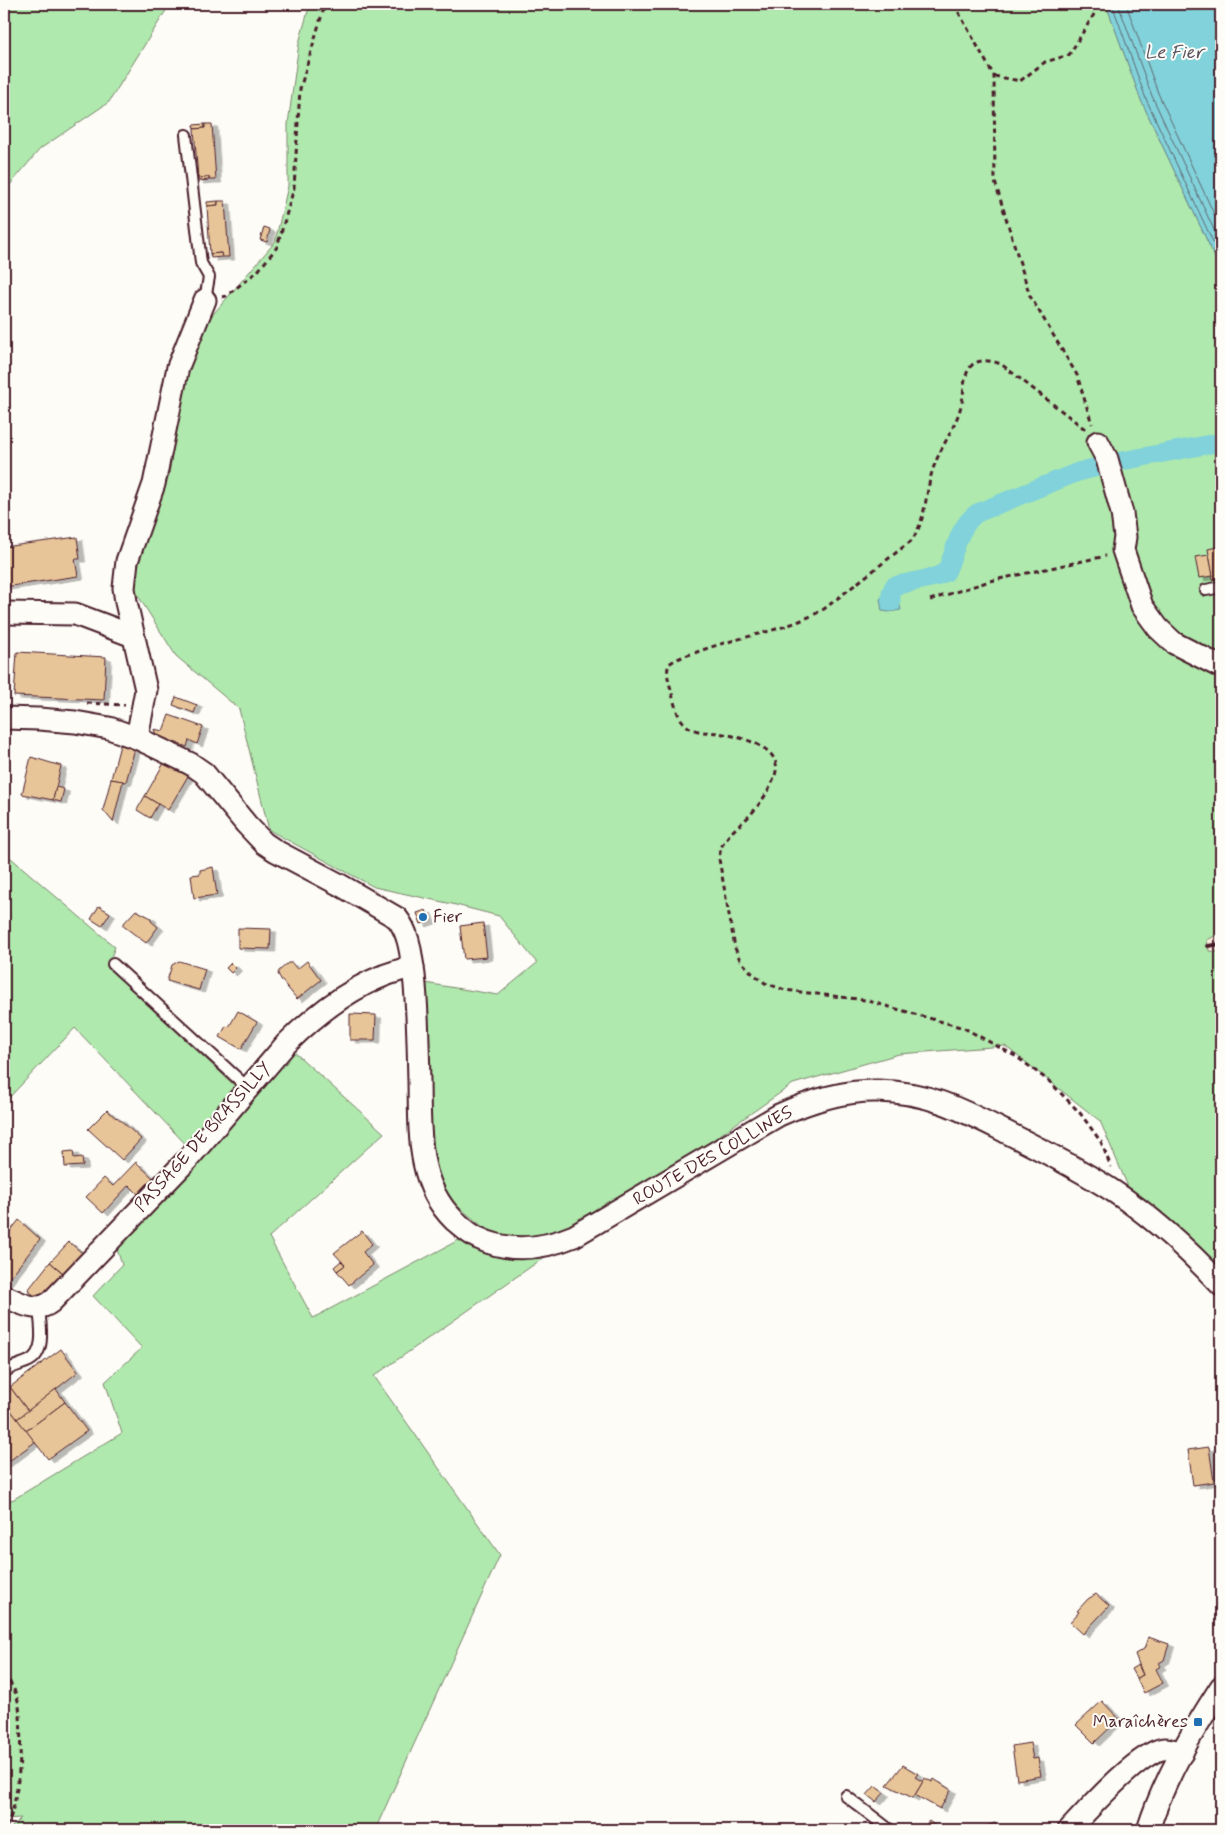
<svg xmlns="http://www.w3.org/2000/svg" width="1225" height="1834" viewBox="0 0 1225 1834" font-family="Mynerve,sans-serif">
<defs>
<filter id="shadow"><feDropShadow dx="5.5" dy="3" stdDeviation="0" flood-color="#0004"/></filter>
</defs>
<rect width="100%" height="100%" fill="#fdfcf7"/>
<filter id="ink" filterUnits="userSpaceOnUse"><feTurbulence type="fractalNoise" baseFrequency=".02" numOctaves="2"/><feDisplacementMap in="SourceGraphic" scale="10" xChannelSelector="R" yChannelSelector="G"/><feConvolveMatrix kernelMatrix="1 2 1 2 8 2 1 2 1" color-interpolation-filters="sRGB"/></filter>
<g filter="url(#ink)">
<polygon fill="#f7ecdb" points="1221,933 1221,952 1209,951 1207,940"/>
<g fill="#afe9ad" stroke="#7c846c">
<polygon points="4,4 170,4 109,102 40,149 4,192"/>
<polygon points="310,4 1106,4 1141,100 1221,270 1221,933 1207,940 1209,951 1221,952 1221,1279 1129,1189 1100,1121 1005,1046 899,1054 793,1084 374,1376 500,1555 375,1830 9,1830 21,1818 4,1819 4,1502 14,1499 122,1433 105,1382 142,1348 93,1296 122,1265 116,1246 195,1154 75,1028 4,1103 4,852 115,947 107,967 249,1099 293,1051 384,1133 269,1237 313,1318 483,1227 455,1204 437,1177 430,1154 425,983 498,995 537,963 499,916 452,904 374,887 269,830 239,709 176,656 135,591 134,576 169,475 181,388 209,319 275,242 288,186 288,124 299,43"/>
</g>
<g fill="#81d2da" stroke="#6b8a94">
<polygon points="1106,4 1212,4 1221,23 1221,270 1141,100"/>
<polygon points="897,592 901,610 889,612 882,611 880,599 886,594"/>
</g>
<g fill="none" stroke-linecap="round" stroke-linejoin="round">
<g stroke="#606771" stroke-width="1">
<polyline points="1112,4 1146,99 1221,259"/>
<polyline points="1118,4 1152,96 1221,245"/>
<polyline points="1126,4 1158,93 1221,229"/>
</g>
<path stroke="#81d2da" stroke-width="19" d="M891 602V593L894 586 935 577 946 572C956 551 957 528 977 513L1078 472 1117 462 1221 442"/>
</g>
<g fill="#e8c599" stroke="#4a1f2b" filter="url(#shadow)">
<polygon points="205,124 205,128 194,129 193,125"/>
<polygon points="205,124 212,124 216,180 209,180 209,177 198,178 194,129 205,128"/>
<polygon points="209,177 209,180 198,181 198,178"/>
<polygon points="218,201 218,205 207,206 207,202"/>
<polygon points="218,201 225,201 229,257 222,257 221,253 210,254 207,206 218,205"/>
<polygon points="264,227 270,229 267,242 260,240"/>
<polygon points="221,253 222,257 211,258 210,254"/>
<polygon points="77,537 80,559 75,559 78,576 4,587 4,547"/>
<polygon points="1221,546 1221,578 1213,579 1208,549"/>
<polygon points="1209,555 1213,576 1199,578 1195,557"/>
<polygon points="17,652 106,657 104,700 14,696"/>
<polygon points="176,697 197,705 194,713 173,705"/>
<polygon points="169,715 203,727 197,744 189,740 187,747 156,735 154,729 163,731"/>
<polygon points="120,745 135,748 126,782 111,779"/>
<polygon points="31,757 61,766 53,800 22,794"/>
<polygon points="164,763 188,776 168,810 145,796"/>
<polygon points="111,779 123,781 113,822 103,810"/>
<polygon points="56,787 64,789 61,802 53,800"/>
<polygon points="145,796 158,804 150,818 137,810"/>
<polygon points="213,867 217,895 194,898 191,875 200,874 200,870"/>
<polygon points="99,906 110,913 102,926 91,919"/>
<polygon points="136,910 151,918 151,921 158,927 146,943 122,925"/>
<polygon points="426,910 430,921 421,924 417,913"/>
<polygon points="483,923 487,957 464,959 460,926"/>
<polygon points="238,928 271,929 270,949 238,948"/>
<polygon points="179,961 205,969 199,990 167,981 172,965"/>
<polygon points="307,961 321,980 297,999 282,981 278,974 279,971 288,963 292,963 297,969"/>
<polygon points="231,963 236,968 231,973 226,968"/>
<polygon points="238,1011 257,1022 241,1049 220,1037 226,1026 229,1027"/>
<polygon points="350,1014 376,1015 375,1040 350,1040"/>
<polygon points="107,1110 116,1118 117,1117 141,1139 122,1160 88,1129"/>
<polygon points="73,1151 74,1158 82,1157 83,1166 65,1167 64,1152"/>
<polygon points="136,1162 153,1178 138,1194 129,1185 103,1213 86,1197 104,1178 113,1186"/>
<polygon points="19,1220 40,1239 4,1285 4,1239"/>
<polygon points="362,1231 372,1244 363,1252 373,1265 349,1285 337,1271 345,1265 334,1253"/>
<polygon points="69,1242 86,1256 68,1277 50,1262"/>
<polygon points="341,1261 345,1265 337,1271 334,1267"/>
<polygon points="50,1262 64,1274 41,1302 28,1290"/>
<polygon points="61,1349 78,1372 28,1411 10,1387"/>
<polygon points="10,1387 28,1411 17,1419 4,1401 4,1391"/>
<polygon points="56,1389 65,1402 26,1431 17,1419"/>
<polygon points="65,1402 87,1431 48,1459 26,1431"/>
<polygon points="5,1403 35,1442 5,1464 4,1404"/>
<polygon points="1209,1447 1214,1482 1193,1485 1188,1450"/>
<polygon points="1096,1594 1109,1606 1083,1634 1070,1622 1079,1612 1077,1611 1088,1599"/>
<polygon points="1148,1637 1169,1644 1164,1660 1159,1663 1161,1666 1156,1669 1163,1683 1144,1693 1136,1678 1143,1675 1135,1654 1144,1649"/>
<polygon points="1138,1665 1143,1675 1136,1678 1131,1669"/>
<polygon points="1102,1701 1119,1719 1094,1743 1076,1725"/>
<polygon points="1030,1743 1033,1759 1038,1758 1041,1776 1017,1780 1012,1746"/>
<polygon points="903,1765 918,1774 915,1777 923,1782 913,1798 887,1785"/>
<polygon points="925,1778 932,1782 934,1779 951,1790 940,1809 915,1795"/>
<polygon points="875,1786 884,1793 876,1802 867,1795"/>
<polygon points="929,1821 939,1829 938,1830 931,1830 925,1826"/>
<polygon points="995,1823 997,1830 1000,1829 1000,1830 977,1830"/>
</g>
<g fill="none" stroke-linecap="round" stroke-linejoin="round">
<defs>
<g id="service">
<polyline points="186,135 201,263 209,277 205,300"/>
<polyline points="1206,590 1221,587"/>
<polyline points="113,964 248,1088"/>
<path d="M4 1372C12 1366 21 1365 29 1361 47 1352 40 1323 39 1308"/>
<polyline points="846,1796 890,1830"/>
</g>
<g id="minor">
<polyline points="1098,442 1107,459 1122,513 1125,537 1123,550 1142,606 1158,628 1174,643 1221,667"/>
<polyline points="4,613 75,614 133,636"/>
<path d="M4 718 39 719 75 722 109 728 137 738 191 764 204 773 246 824 264 843 276 851 342 886 397 918C410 934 411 956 414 975 418 1011 418 1046 419 1081 420 1130 416 1183 454 1220 462 1227 469 1234 478 1238 509 1253 543 1249 574 1236L779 1115C810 1101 843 1090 878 1091 929 1092 962 1110 1006 1132 1042 1150 1079 1169 1113 1191 1150 1215 1191 1253 1221 1285"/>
<polyline points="137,738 146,690 126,602 124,588 127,561 154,484 178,367 205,300"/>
<path d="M4 1296C19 1302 36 1314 51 1302L188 1159 286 1044C321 1009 363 977 413 967"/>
<path d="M1069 1830C1087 1811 1138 1753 1163 1749 1170 1748 1175 1751 1182 1753"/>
<path d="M1148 1830C1164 1779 1192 1732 1221 1687"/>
</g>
</defs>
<use href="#service" stroke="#4a1f2b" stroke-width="14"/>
<use href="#minor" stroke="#4a1f2b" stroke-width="25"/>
<g stroke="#4a1f2b" stroke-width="3" stroke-dasharray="5 4" stroke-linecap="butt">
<polyline points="954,4 994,76 995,182 1030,296 1077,375 1092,424"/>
<polyline points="994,76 1020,81 1045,62 1069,55 1096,11"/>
<polyline points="222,297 226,296 258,271 277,247 294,188 300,89 325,4"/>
<path d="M1085 429 1001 364C992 361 981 358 972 365 962 375 965 393 961 406 955 429 939 449 932 472 925 495 926 522 911 541L824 609C783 633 741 635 697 652 688 655 677 658 669 664 665 674 670 684 672 694 675 705 677 717 686 725 695 733 707 732 718 733 736 736 772 744 776 764 779 778 761 803 751 814 742 824 730 831 723 844 720 848 720 854 719 859L735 948 740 960 752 973 765 983 785 990 865 1000 964 1028 1017 1057 1050 1082 1080 1113 1101 1142 1111 1167"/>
<polyline points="930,600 990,581 1106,556"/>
<polyline points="87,703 125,705"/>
<path d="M4 1674C10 1682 16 1691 18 1701 24 1727 20 1810 4 1830"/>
</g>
<use href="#service" stroke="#fdfcf7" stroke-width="10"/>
<use href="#minor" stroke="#fdfcf7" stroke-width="21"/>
<polyline stroke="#4a1f2b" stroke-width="4" points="1208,946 1221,944"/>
</g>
</g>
<g fill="#1f6fb2" stroke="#fdfcf7" stroke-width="2">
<circle cx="423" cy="917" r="5"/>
<rect x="1193" y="1717" width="10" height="10" rx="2.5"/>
</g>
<g text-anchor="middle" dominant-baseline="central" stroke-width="4" stroke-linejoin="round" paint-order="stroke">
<g font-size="18" fill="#4a1f2b" stroke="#fdfcf7" text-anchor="start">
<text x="433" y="917">Fier</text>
<text x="1188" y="1722" text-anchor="end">Maraîchères</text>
</g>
<g font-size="18" fill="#4a1f2b" stroke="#fdfcf7">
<text transform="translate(203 1137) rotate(-48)">PASSAGE DE BRASSILLY</text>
<text transform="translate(713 1156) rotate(-30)">ROUTE DES COLLINES</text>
</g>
<g font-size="19" font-style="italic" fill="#5a5560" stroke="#fdfcf7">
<text x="1174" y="52">Le Fier</text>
</g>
</g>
<rect width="1225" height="1834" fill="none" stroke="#fdfcf7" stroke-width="20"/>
<rect x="10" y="10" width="1205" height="1814" fill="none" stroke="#4a1f2b" stroke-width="2" filter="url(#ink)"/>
</svg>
